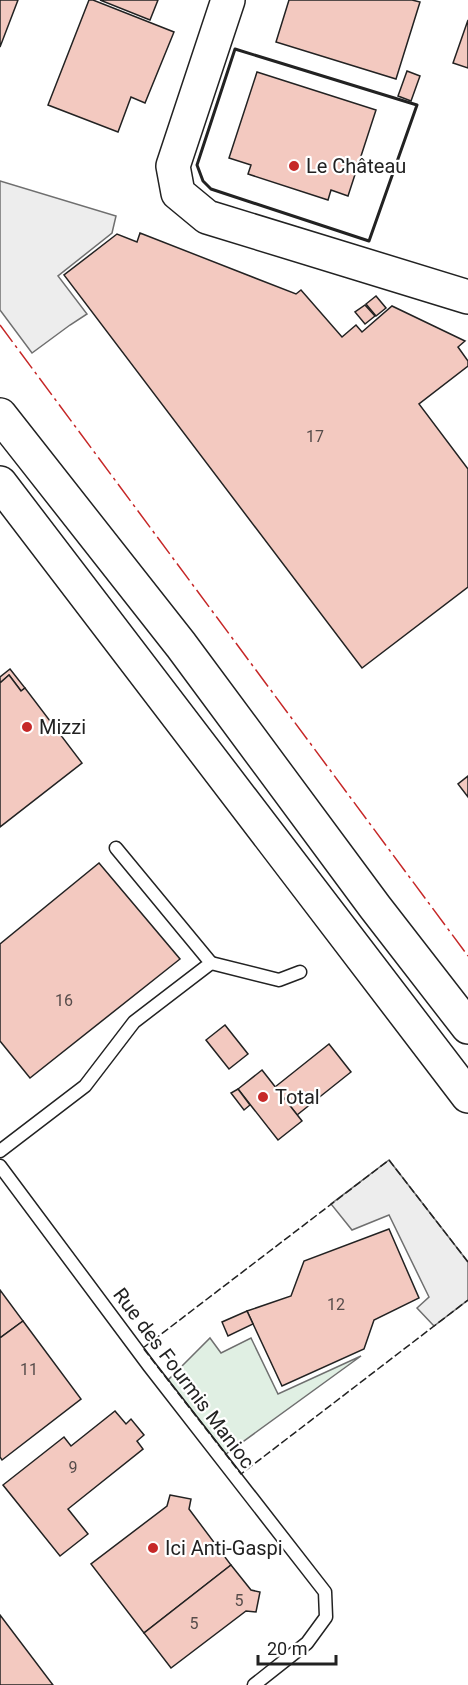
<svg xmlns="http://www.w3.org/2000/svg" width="468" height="1685" viewBox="0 0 468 1685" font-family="Roboto,sans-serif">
<rect width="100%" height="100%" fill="#fff"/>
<polygon fill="#e0efe3" stroke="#6f6f6f" stroke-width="1.5" points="210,1338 221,1353 251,1338 278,1394 361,1356 226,1454 168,1380"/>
<g fill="#ededed" stroke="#6f6f6f" stroke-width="1.5">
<polygon points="0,181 116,216 112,233 58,276 87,314 70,325 32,353 0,310"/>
<polygon points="389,1160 468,1262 468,1300 434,1326 417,1308 429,1297 389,1215 352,1230 331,1204"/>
</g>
<g fill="#f3c9c0" stroke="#222" stroke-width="1.5">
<polygon points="0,0 18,0 0,47"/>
<polygon points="89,0 93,0 174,32 145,103 131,97 118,132 48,105"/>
<polygon points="100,0 158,0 150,20"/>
<polygon points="289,0 412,0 420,2 396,79 276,42"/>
<polygon points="468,20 468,68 453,63"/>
<polygon points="407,71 420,76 411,101 398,96"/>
<polygon points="257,72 376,110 348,196 331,190 328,200 248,174 251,165 229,158"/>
<polygon points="140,233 296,294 301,290 342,337 356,325 362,332 392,306 465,341 458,347 468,361 468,366 419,404 468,469 468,587 362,668 64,275 117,234 137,242"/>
<polygon points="376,296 386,308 376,316 366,304"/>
<polygon points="365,305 375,316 365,324 355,312"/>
<polygon points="10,669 25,688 21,691 9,675 0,683 0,677"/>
<polygon points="9,675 21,691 25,688 82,763 0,827 0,683"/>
<polygon points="468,776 468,797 458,784"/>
<polygon points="99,863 180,959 30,1078 0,1041 0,944"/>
<polygon points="225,1025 248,1054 229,1069 206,1040"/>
<polygon points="329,1044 351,1072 297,1115 275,1087"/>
<polygon points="262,1070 302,1121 278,1140 238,1089"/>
<polygon points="238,1089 250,1105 244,1110 231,1093"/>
<polygon points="389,1229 419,1298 374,1320 364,1349 282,1386 247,1311 291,1296 304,1261"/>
<polygon points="0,1290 23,1321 0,1338"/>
<polygon points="247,1311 253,1324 228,1336 222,1322"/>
<polygon points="23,1321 81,1399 2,1460 0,1457 0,1338"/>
<polygon points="115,1411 126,1424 131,1419 144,1435 137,1441 143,1449 68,1509 88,1534 60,1556 3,1485 64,1437 71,1446"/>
<polygon points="170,1495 191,1499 189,1509 231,1565 144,1633 91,1564 167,1506"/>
<polygon points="231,1565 251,1590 260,1592 256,1612 246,1611 171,1668 144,1633"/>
<polygon points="0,1615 53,1685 0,1685"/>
</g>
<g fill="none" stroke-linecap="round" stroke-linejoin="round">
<defs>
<g id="lane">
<polyline points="211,963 279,980 300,972"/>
<polyline points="0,1151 85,1086 134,1022 211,963 116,848"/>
<polyline points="0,1166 149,1366 325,1592 326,1617 307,1643 254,1685"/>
</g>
<polyline id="secondary" points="228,0 173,166 178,193 207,217 468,297"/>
<g id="primary">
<polyline points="0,415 181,645 375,907 468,1027"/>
<polyline points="0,483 468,1096"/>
</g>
</defs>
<use href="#lane" stroke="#222" stroke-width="15"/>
<use href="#secondary" stroke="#222" stroke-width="36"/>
<use href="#primary" stroke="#222" stroke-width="36"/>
<use href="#lane" stroke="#fff" stroke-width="12"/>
<use href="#secondary" stroke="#fff" stroke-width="33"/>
<use href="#primary" stroke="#fff" stroke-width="33"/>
<polyline stroke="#222" stroke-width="1.5" stroke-dasharray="8 3" stroke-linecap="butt" points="468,1262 389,1160 143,1348 241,1474 468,1300"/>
<polygon stroke="#222" stroke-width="3" points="235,49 417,105 369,241 211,189 203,181 197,165"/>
<polyline stroke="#c62828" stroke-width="1.5" stroke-dasharray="21 4.5 3 4.5" stroke-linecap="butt" points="0,325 468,956"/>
</g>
<g fill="#c62828" stroke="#fff" stroke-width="2">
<circle cx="294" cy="166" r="6"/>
<circle cx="27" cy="727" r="6"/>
<circle cx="263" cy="1097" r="6"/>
<circle cx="153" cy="1548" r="6"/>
</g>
<g text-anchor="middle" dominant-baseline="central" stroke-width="4.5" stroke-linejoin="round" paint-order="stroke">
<g font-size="16" fill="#564c4a">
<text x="315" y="436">17</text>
<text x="64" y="1000">16</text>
<text x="336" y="1304">12</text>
<text x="29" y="1369">11</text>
<text x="73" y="1467">9</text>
<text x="239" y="1600">5</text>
<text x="194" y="1623">5</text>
</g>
<g font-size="20" fill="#222" stroke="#fff" text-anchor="start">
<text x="306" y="166">Le Château</text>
<text x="39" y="727">Mizzi</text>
<text x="275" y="1097">Total</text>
<text x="165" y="1548">Ici Anti-Gaspi</text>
</g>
<g font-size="20" fill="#222" stroke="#fff">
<text transform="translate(184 1378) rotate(53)">Rue des Fourmis Manioc</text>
</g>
</g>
<path d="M258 1655v9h78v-9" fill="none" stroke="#222222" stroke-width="3"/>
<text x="267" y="1655" font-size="18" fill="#222222" stroke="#ffffff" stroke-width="4.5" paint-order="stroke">20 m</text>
</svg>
